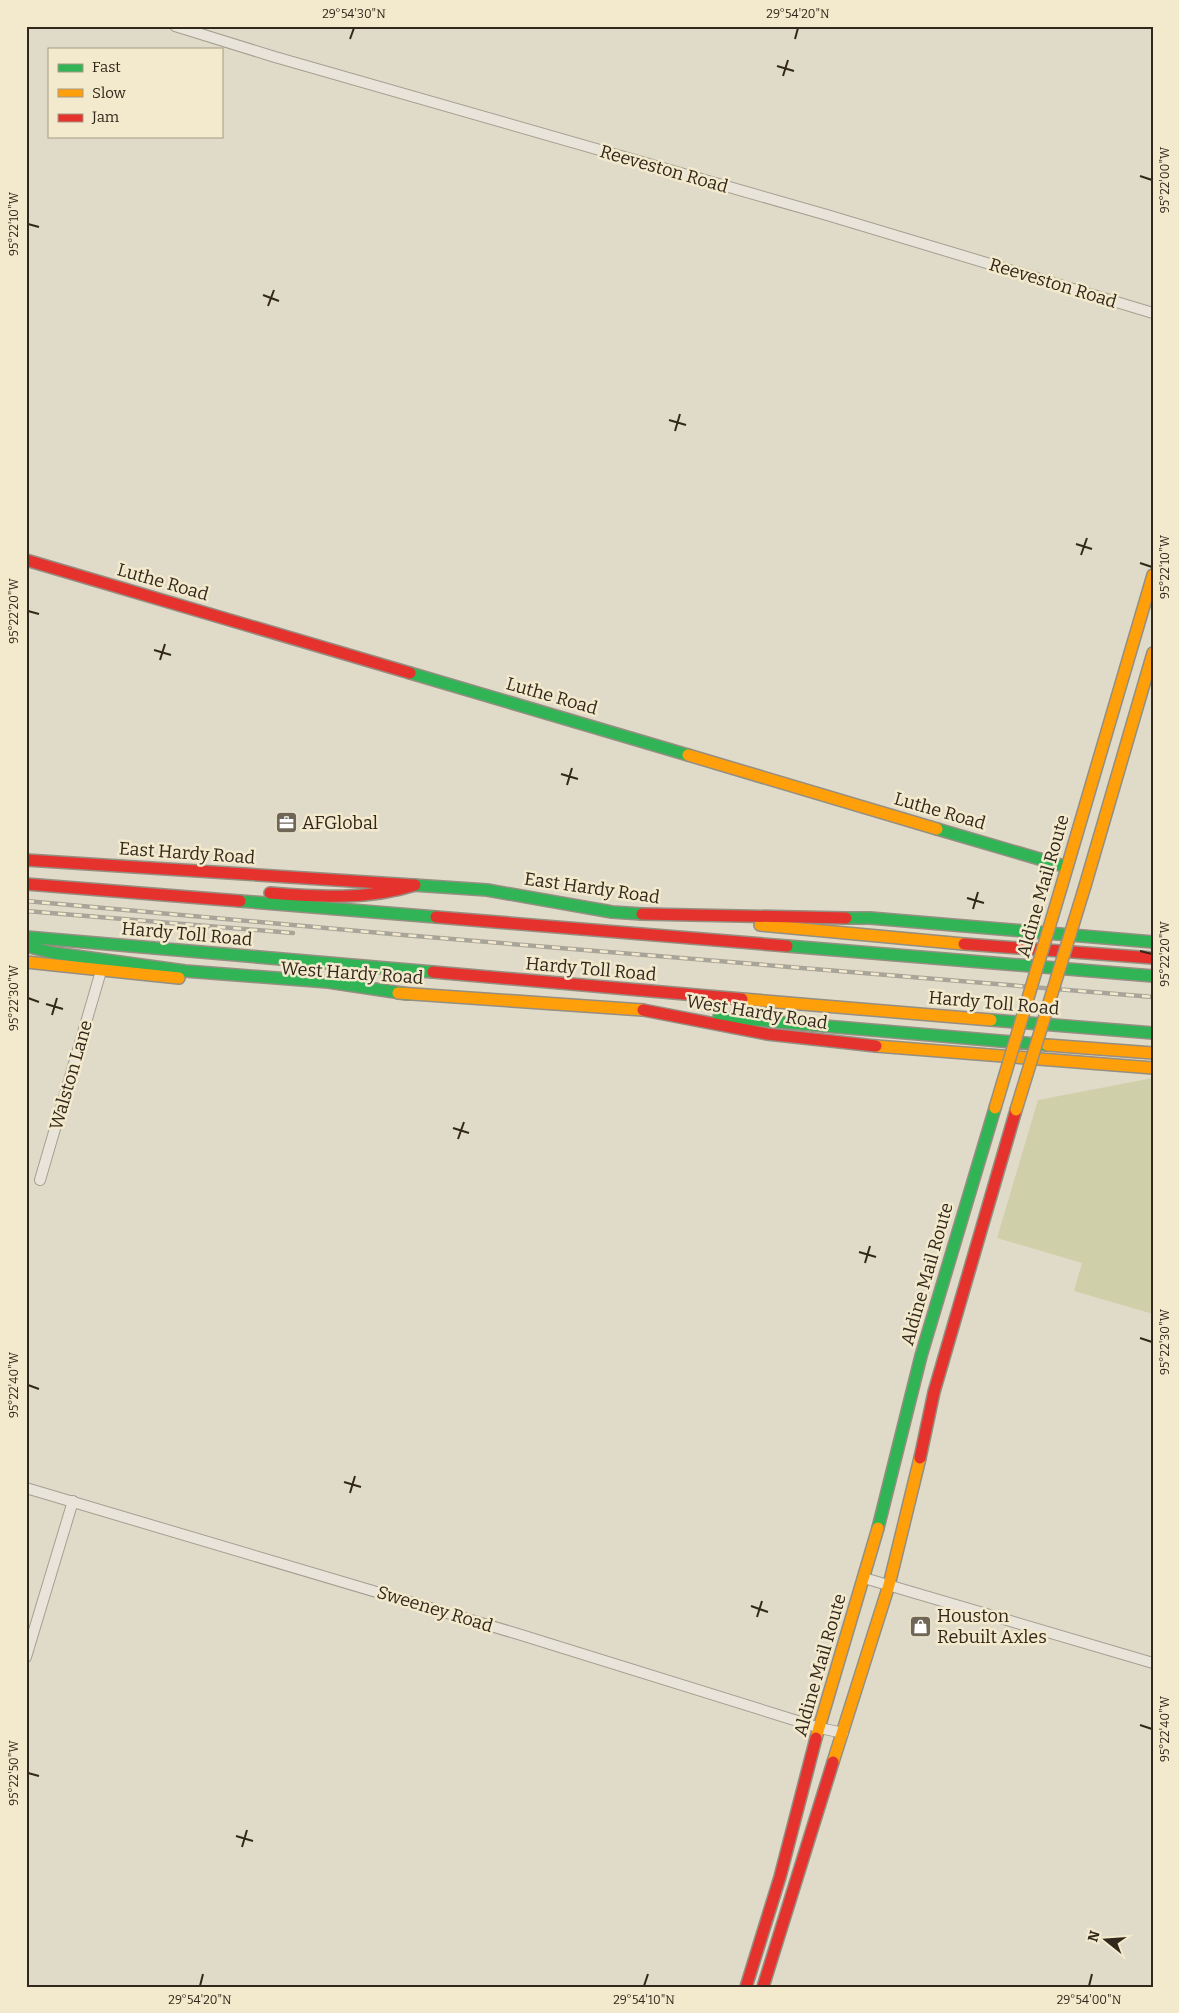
<svg xmlns="http://www.w3.org/2000/svg" width="1179" height="2013" viewBox="0 0 1179 2013" font-family="Bitter,serif">
<rect width="100%" height="100%" fill="#e0dac8"/>
<polygon fill="#cfd0aa" points="1153,1078 1153,1314 1074,1291 1082,1263 997,1238 1038,1100"/>
<g fill="none" stroke-linecap="round" stroke-linejoin="round">
<defs>
<g id="street">
<polyline points="175,26 275,57 827,215 1153,313"/>
<polyline points="40,1180 101,971"/>
<polyline points="26,1488 518,1634 820,1728 843,1733"/>
<polyline points="864,1578 1153,1663"/>
<polyline points="26,1657 73,1501"/>
</g>
<g id="fast">
<polyline points="410,673 688,755"/>
<polyline points="937,829 1067,867"/>
<polyline points="413,885 487,890 612,912 642,914"/>
<polyline points="240,901 436,917"/>
<polyline points="846,918 870,918 1153,942"/>
<polyline points="26,937 433,972"/>
<polyline points="26,946 54,953 185,971 328,982 408,994"/>
<polyline points="787,946 1153,976"/>
<polyline points="719,1017 1047,1045"/>
<polyline points="991,1020 1153,1033"/>
<polyline points="878,1528 921,1356 995,1108"/>
</g>
<g id="slow">
<polyline points="688,755 937,829"/>
<polyline points="1085,886 1153,653"/>
<polyline points="1061,888 1153,575"/>
<polyline points="760,925 964,944"/>
<polyline points="26,962 179,978"/>
<polyline points="398,993 643,1010"/>
<polyline points="742,999 991,1020"/>
<polyline points="1047,1045 1153,1053"/>
<polyline points="876,1046 1153,1068"/>
<polyline points="816,1738 878,1528"/>
<polyline points="833,1762 889,1585 920,1458"/>
</g>
<g id="jam">
<polyline points="26,560 410,673"/>
<polyline points="26,860 413,885"/>
<polyline points="26,884 240,901"/>
<path d="M270 893C319 897 368 900 415 885"/>
<polyline points="642,914 846,918"/>
<polyline points="436,917 787,946"/>
<polyline points="964,944 1153,958"/>
<polyline points="433,972 742,999"/>
<polyline points="643,1010 767,1034 876,1046"/>
<polyline points="920,1458 934,1392 1016,1110"/>
<polyline points="746,1987 780,1877 816,1738"/>
<polyline points="763,1987 833,1762"/>
</g>
</defs>
<use href="#street" stroke="#a59f92" stroke-width="12"/>
<use href="#fast" stroke="#958e82" stroke-width="14"/>
<use href="#slow" stroke="#958e82" stroke-width="14"/>
<use href="#jam" stroke="#958e82" stroke-width="14"/>
<use href="#street" stroke="#e8e4da" stroke-width="10"/>
<use href="#fast" stroke="#30b455" stroke-width="11"/>
<use href="#slow" stroke="#ff9f0a" stroke-width="11"/>
<use href="#jam" stroke="#e5322d" stroke-width="11"/>
<defs>
<g id="rail">
<polyline points="26,901 403,935 1153,997"/>
<polyline points="26,911 293,933"/>
</g>
</defs>
<use href="#rail" stroke="#a8a49a" stroke-width="4.5"/>
<use href="#rail" stroke="#f3e9cd" stroke-width="2.5" stroke-dasharray="8" stroke-linecap="butt"/>
<defs>
<g id="slow-bridge">
<polyline points="995,1108 1061,888"/>
<polyline points="1016,1110 1085,886"/>
</g>
</defs>
<use href="#slow-bridge" stroke="#958e82" stroke-width="14" stroke-linecap="butt"/>
<use href="#slow-bridge" stroke="#ff9f0a" stroke-width="11"/>
</g>
<path fill="none" stroke="#32271b" stroke-width="2" d="M350 39 354 28M795 39 798 28M777 66 794 71M783 76 788 60M1140 176 1152 180M28 224 39 227M263 295 279 301M268 306 274 290M669 420 686 425M675 431 680 414M1076 544 1092 549M1081 555 1087 538M1140 563 1152 567M28 611 39 614M154 650 171 655M160 660 165 644M561 774 578 779M567 785 572 768M967 898 984 903M973 909 978 892M1140 951 1152 954M28 998 39 1002M46 1004 63 1009M52 1015 57 998M453 1128 469 1133M458 1139 464 1122M859 1252 876 1257M865 1263 870 1246M1140 1338 1152 1342M28 1385 39 1389M344 1482 361 1487M350 1493 355 1476M751 1606 768 1612M757 1617 762 1601M1140 1725 1152 1729M28 1773 39 1776M236 1836 253 1841M242 1847 247 1830M200 1986 203 1974M644 1986 648 1974M1089 1986 1092 1974"/>
<defs>
<symbol id="office-square" viewBox="-11 -11 22 22"><rect x="-9" y="-9" width="18" height="18" rx="4" fill="#6f6658" stroke="#f3e9cd"/><path d="M-6-3h4V-5.5h4V-3h4V5H-6ZM-1-4.5V-3h2v-1.5ZM-6 0V1H6V0Z" fill="#fff"/></symbol>
<symbol id="shop-square" viewBox="-11 -11 22 22"><rect x="-9" y="-9" width="18" height="18" rx="4" fill="#6f6658" stroke="#f3e9cd"/><path d="M-5-2.5h2.3a2.7 3.5 0 0 1 5.4 0H5L5.5 6h-11ZM-1.5-2.5h3a1.5 2.3 0 0 0-3 0Z" fill="#fff"/></symbol>
</defs>
<g fill-rule="evenodd">
<use href="#office-square" x="274" y="810" width="25" height="25"/>
<use href="#shop-square" x="908" y="1614" width="25" height="25"/>
</g>
<g text-anchor="middle" dominant-baseline="central" stroke-width="5" stroke-linejoin="round" paint-order="stroke">
<g font-size="18" fill="#32271b" stroke="#f3e9cd">
<text transform="translate(664 169) rotate(16)">Reeveston Road</text>
<text transform="translate(1053 283) rotate(17)">Reeveston Road</text>
<text transform="translate(163 582) rotate(16)">Luthe Road</text>
<text transform="translate(552 696) rotate(16)">Luthe Road</text>
<text transform="translate(940 811) rotate(16)">Luthe Road</text>
<text transform="translate(187 853) rotate(4)">East Hardy Road</text>
<text transform="translate(1043 886) rotate(-74)">Aldine Mail Route</text>
<text transform="translate(592 888) rotate(8)">East Hardy Road</text>
<text transform="translate(187 934) rotate(5)">Hardy Toll Road</text>
<text transform="translate(591 969) rotate(5)">Hardy Toll Road</text>
<text transform="translate(352 973) rotate(4)">West Hardy Road</text>
<text transform="translate(994 1003) rotate(5)">Hardy Toll Road</text>
<text transform="translate(757 1012) rotate(9)">West Hardy Road</text>
<text transform="translate(71 1075) rotate(-74)">Walston Lane</text>
<text transform="translate(927 1274) rotate(-74)">Aldine Mail Route</text>
<text transform="translate(435 1609) rotate(17)">Sweeney Road</text>
<text transform="translate(820 1665) rotate(-74)">Aldine Mail Route</text>
</g>
<g font-size="18" fill="#32271b" stroke="#f3e9cd" text-anchor="start">
<text x="302" y="823">AFGlobal</text>
<text x="937" y="1616">Houston<tspan x="937" dy="21">Rebuilt Axles</tspan></text>
</g>
</g>
<rect width="1179" height="2013" fill="none" stroke="#f3e9cd" stroke-width="55"/>
<rect x="48" y="48" width="175" height="90" fill="#f3e9cd" stroke="#a69b86"/>
<rect x="58" y="64" width="25" height="8" fill="#30b455" stroke="#a69b86"/>
<text x="92" y="72" font-size="15" fill="#32271b">Fast</text>
<rect x="58" y="89" width="25" height="8" fill="#ff9f0a" stroke="#a69b86"/>
<text x="92" y="98" font-size="15" fill="#32271b">Slow</text>
<rect x="58" y="114" width="25" height="8" fill="#e5322d" stroke="#a69b86"/>
<text x="92" y="122" font-size="15" fill="#32271b">Jam</text>
<g transform="translate(1106 1940) rotate(287)" stroke="#f3e9cd" stroke-width="4" paint-order="stroke">
<path d="M0-4L9 19L0 12L-9 19Z" fill="#32271b"/>
<text y="-8" font-size="14" font-weight="bold" text-anchor="middle" fill="#32271b">N</text>
</g>
<rect x="28" y="28" width="1124" height="1958" fill="none" stroke="#32271b" stroke-width="2"/>
<g font-size="12" text-anchor="middle" fill="#32271b">
<text x="354" y="18">29°54'30"N</text>
<text x="798" y="18">29°54'20"N</text>
<text transform="translate(1165 180) rotate(-90)" y="4">95°22'00"W</text>
<text transform="translate(14 224) rotate(-90)" y="4">95°22'10"W</text>
<text transform="translate(1165 567) rotate(-90)" y="4">95°22'10"W</text>
<text transform="translate(14 611) rotate(-90)" y="4">95°22'20"W</text>
<text transform="translate(1165 954) rotate(-90)" y="4">95°22'20"W</text>
<text transform="translate(14 998) rotate(-90)" y="4">95°22'30"W</text>
<text transform="translate(1165 1342) rotate(-90)" y="4">95°22'30"W</text>
<text transform="translate(14 1385) rotate(-90)" y="4">95°22'40"W</text>
<text transform="translate(1165 1729) rotate(-90)" y="4">95°22'40"W</text>
<text transform="translate(14 1773) rotate(-90)" y="4">95°22'50"W</text>
<text x="200" y="2004">29°54'20"N</text>
<text x="644" y="2004">29°54'10"N</text>
<text x="1089" y="2004">29°54'00"N</text>
</g>
</svg>
